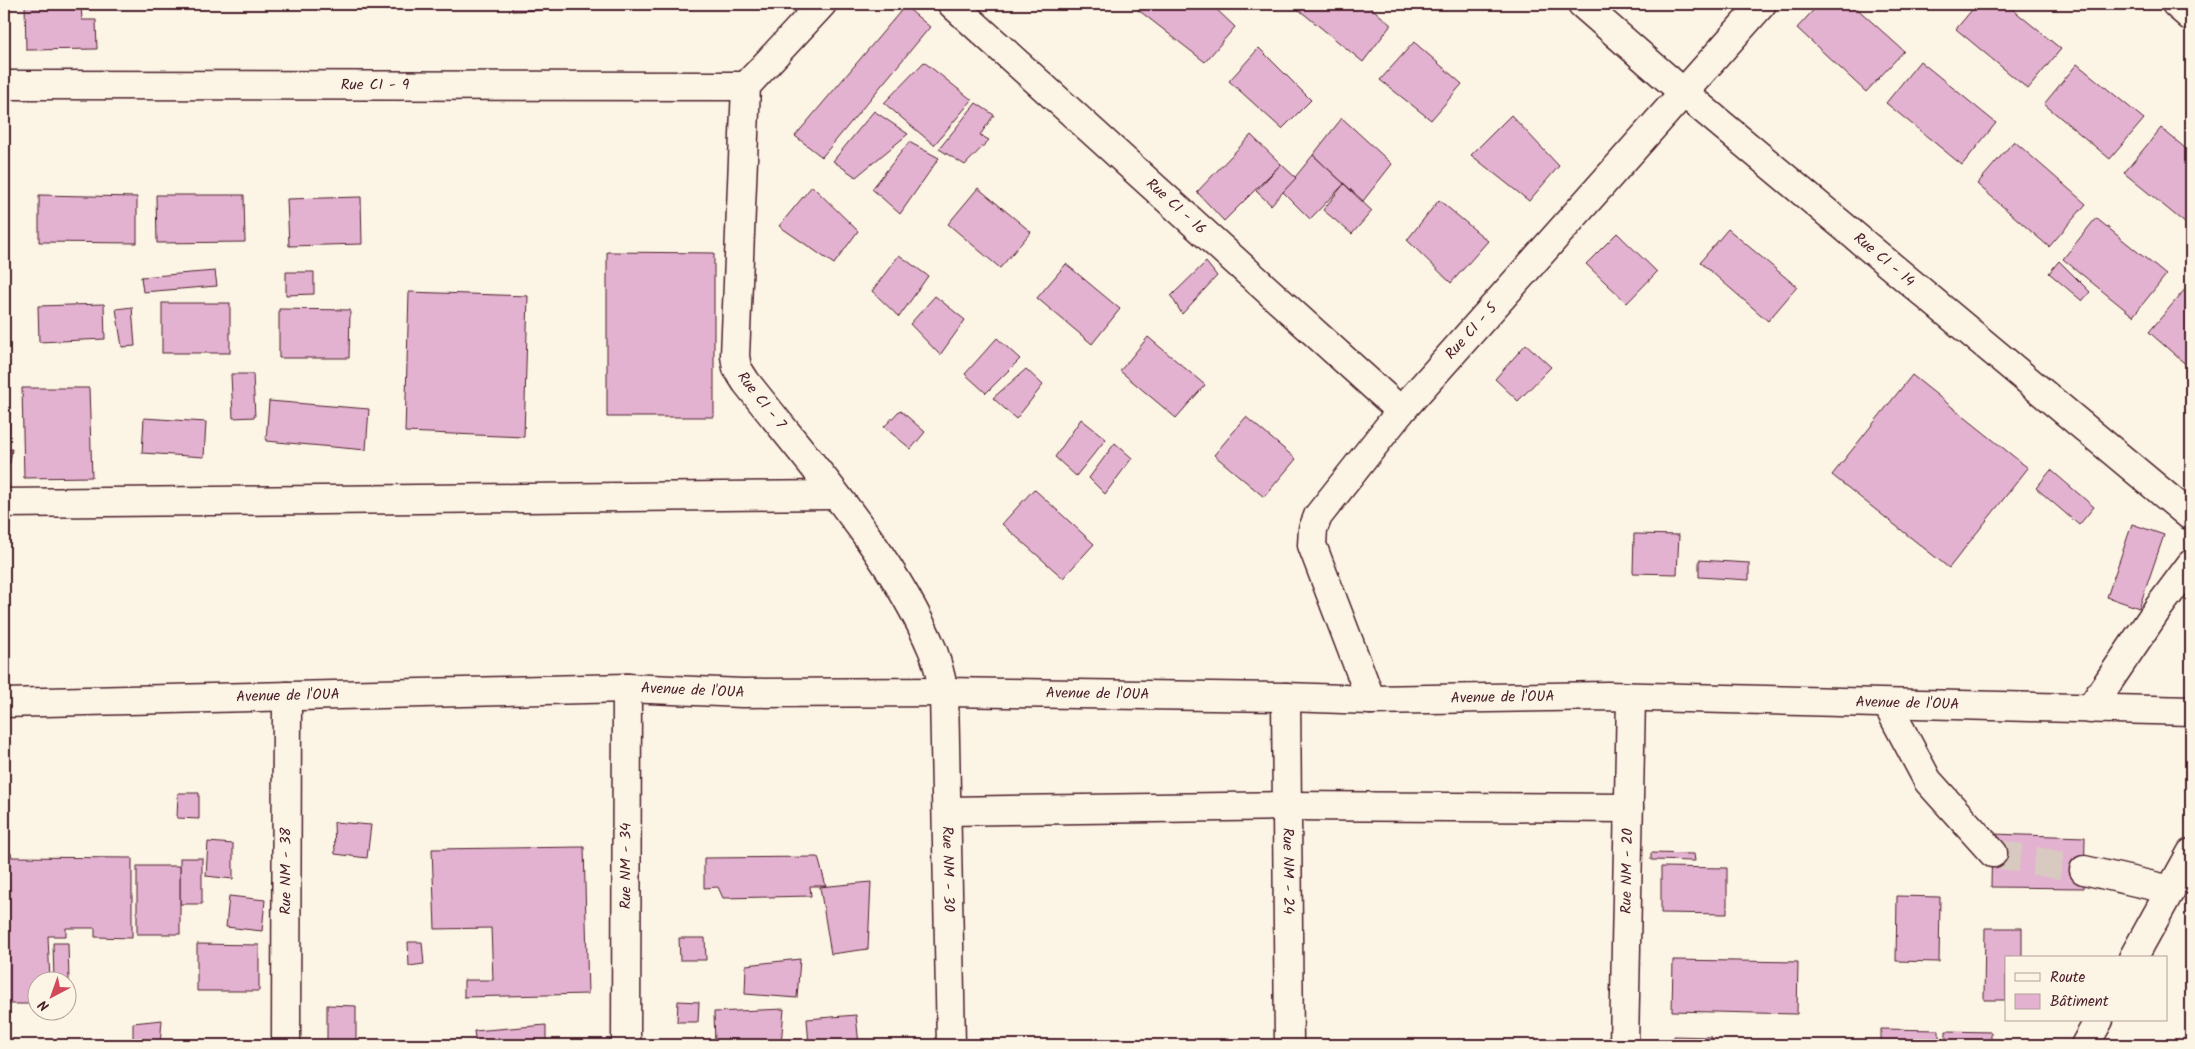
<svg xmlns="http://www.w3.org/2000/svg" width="2195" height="1049" viewBox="0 0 2195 1049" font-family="Kalam,sans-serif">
<rect width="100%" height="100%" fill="#fcf5e5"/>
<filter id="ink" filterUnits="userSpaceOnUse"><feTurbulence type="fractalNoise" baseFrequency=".02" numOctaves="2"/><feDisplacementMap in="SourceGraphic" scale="10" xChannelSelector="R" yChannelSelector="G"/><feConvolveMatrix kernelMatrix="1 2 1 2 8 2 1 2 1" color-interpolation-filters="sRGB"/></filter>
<g filter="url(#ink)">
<g fill="#e4b2d1" stroke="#4a1f2b">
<polygon points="25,4 81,4 82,20 96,20 97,49 26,50"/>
<polygon points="512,4 543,4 543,10 512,11"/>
<polygon points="1141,4 1211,4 1235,27 1205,62 1137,9"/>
<polygon points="1367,4 1391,25 1363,62 1293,5"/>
<polygon points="1819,4 1852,4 1904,51 1866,92 1797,28"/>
<polygon points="1977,4 2006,4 2061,49 2028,89 1956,29"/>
<polygon points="905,6 930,27 822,157 795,136"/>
<polygon points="1414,42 1462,84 1431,120 1380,80"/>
<polygon points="1259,48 1311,100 1282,129 1229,81"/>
<polygon points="1920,61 1996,123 1962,165 1886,103"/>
<polygon points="924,62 972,100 934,145 884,103"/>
<polygon points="2077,64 2144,119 2110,159 2044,104"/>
<polygon points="976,103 994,115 980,135 989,140 965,165 939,149"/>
<polygon points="874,111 908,134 856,177 833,161"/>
<polygon points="1511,115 1559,166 1529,201 1471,155"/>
<polygon points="1342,118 1392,164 1363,201 1313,155"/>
<polygon points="2161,128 2191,153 2191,228 2124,173"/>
<polygon points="1251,135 1281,164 1224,221 1197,192"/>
<polygon points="2014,141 2086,204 2049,247 1977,184"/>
<polygon points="909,142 939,158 900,214 872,189"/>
<polygon points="1313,155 1344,184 1310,219 1283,192"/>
<polygon points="1281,164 1296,178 1271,205 1256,191"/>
<polygon points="1344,184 1372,211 1352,234 1323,210"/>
<polygon points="812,186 858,231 834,264 779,226"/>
<polygon points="978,188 1031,232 1000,268 948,224"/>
<polygon points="39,195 137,197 137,243 39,242"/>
<polygon points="156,195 244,195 245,242 157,243"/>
<polygon points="361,197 362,244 289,246 287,199"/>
<polygon points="1439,200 1488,241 1451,283 1407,240"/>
<polygon points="2096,218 2166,275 2133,316 2063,259"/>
<polygon points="1728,229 1797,287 1768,321 1700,262"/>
<polygon points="1617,233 1657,272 1627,303 1586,264"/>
<polygon points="607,252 714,253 714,417 607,417"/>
<polygon points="899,255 928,276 899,317 872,291"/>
<polygon points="2059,261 2090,292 2082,301 2049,273"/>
<polygon points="1206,262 1217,276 1182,314 1171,296"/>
<polygon points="1066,264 1120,309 1092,344 1037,298"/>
<polygon points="215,271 217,286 143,292 141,277"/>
<polygon points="286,272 314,272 314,294 286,295"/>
<polygon points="2186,288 2191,293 2191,369 2149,332"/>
<polygon points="409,292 528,296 524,437 405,432"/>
<polygon points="935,296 965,320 940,355 910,324"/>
<rect x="162" y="303" width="68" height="50"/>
<polygon points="104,304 105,339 39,342 38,306"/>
<polygon points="132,307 135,346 122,347 116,309"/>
<polygon points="279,309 350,310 349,358 279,358"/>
<polygon points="1148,337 1205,385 1176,418 1120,371"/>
<polygon points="997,338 1020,359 986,393 965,374"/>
<polygon points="1526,344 1551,367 1518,401 1495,379"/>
<polygon points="1026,369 1043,385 1016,419 993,398"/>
<polygon points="231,374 253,374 255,417 233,418"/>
<polygon points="1912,375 2028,468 1949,568 1832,475"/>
<polygon points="22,388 89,388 92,477 24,478"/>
<polygon points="269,401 369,409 366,450 266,441"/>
<polygon points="900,410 925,432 911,449 884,427"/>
<polygon points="4,412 10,412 9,438 4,438"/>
<polygon points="1246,417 1296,459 1264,497 1214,455"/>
<polygon points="144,418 206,422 204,457 142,453"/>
<polygon points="1081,419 1106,439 1076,476 1055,457"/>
<polygon points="1115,443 1132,458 1105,494 1089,478"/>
<polygon points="12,449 10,463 4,465 4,450"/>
<polygon points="2051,470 2094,507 2079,525 2036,488"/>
<polygon points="1034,489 1094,544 1063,578 1002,524"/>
<polygon points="2132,524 2164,535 2139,608 2107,597"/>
<polygon points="1634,534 1679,535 1677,574 1633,573"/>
<polygon points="1699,560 1749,563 1749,580 1699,577"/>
<polygon points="178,793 199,793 199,819 177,818"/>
<polygon points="334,822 371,825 367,858 335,854"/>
<polygon points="1992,834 2085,837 2084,888 1991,887"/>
<polygon points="208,842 233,844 233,879 206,876"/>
<polygon points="584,847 588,994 464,997 464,980 493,980 491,928 435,929 432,849"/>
<polygon points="4,853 11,853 12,857 132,858 132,938 95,937 95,928 66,928 66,936 48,936 50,982 38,982 38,1004 4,1004"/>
<polygon points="1651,853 1694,854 1695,861 1651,860"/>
<polygon points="818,857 826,886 810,886 811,896 723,898 718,887 704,888 704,858"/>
<rect x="180" y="858" width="22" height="46"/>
<rect x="137" y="866" width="43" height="68"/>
<polygon points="1661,867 1727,868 1727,914 1661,913"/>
<polygon points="871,882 868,949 831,954 820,887"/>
<polygon points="229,896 265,900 262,931 226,927"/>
<polygon points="1897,896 1940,897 1939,962 1896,961"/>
<polygon points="1985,928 2022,928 2022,958 2006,958 2006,1000 1984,1000"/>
<polygon points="679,938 705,938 706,960 680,960"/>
<polygon points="408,942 422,942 424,964 409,966"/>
<polygon points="53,943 68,943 69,982 54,981"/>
<polygon points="197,944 259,945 259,991 197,991"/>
<polygon points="800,959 797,998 745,994 746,965"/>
<polygon points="1673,960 1798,962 1797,1014 1672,1011"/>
<polygon points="678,1001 699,1002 698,1022 677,1022"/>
<polygon points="327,1005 356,1006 356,1045 327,1045"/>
<polygon points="784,1009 781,1045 715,1045 714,1012"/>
<polygon points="856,1015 859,1045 809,1045 807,1019"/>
<polygon points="162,1020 160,1045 133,1045 133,1023"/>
<polygon points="546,1025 546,1045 476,1045 474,1031"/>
<polygon points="1881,1029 1939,1030 1939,1045 1881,1045"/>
<polygon points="1946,1031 1991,1032 1991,1045 1946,1045"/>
<polygon points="1674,1036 1712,1037 1712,1045 1673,1045"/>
</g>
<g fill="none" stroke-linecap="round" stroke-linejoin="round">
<polyline stroke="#d8cac0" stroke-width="28" stroke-dasharray="28 14" stroke-linecap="butt" points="1993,853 2084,870"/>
<defs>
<g id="minor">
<path id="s1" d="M822 4 746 86 735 356 737 368 746 382C811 465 892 553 933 651 938 664 941 678 944 692L951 1045"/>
<path id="s2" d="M952 4 1401 411"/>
<path id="s3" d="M1582 4 1684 93 2189 515"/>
<polyline points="2176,4 2191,17"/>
<path id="s4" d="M4 85 746 86"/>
<polyline points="4,503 834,495"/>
<path id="s5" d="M1286 697 1289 1045"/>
<path id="s6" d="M1371 700 1312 545 1313 529 1318 516 1401 411 1762 4"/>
<polyline points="1887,704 1928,781 1993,853"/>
<polyline points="2090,709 2159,607 2191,564"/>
<polyline points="947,811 1287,806 1629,808"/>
<polyline points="2084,870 2171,890"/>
<polyline points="2133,958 2191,853"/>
<path id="s7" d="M286 1045 287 696"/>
<path id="s8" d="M626 1045 627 688"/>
<path id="s9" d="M1624 1045 1631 698"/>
<polyline points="2085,1045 2099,1020"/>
</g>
<g id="major">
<path id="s10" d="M4 703 627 688 742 693 944 692 1286 697 1371 700 1607 696 2191 711"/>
</g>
</defs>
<use href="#minor" stroke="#4a1f2b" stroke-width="31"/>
<use href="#major" stroke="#4a1f2b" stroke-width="31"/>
<use href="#minor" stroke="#fcf5e5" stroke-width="28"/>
<use href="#major" stroke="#fcf5e5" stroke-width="28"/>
</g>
</g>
<g text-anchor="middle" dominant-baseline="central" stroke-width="4" stroke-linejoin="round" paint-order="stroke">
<g font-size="15" fill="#4a1f2b" stroke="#fcf5e5">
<text stroke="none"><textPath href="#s4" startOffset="371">Rue CI - 9</textPath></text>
<text stroke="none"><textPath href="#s2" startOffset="302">Rue CI - 16</textPath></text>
<text stroke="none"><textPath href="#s3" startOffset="396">Rue CI - 14</textPath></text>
<text stroke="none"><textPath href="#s6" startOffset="436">Rue CI - 5</textPath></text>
<text stroke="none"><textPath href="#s1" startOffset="435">Rue CI - 7</textPath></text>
<text stroke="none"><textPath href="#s10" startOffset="689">Avenue de l'OUA</textPath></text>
<text stroke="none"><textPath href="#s10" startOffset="1094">Avenue de l'OUA</textPath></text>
<text stroke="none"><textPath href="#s10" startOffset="284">Avenue de l'OUA</textPath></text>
<text stroke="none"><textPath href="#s10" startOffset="1499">Avenue de l'OUA</textPath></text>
<text stroke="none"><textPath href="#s10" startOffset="1904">Avenue de l'OUA</textPath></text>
<text stroke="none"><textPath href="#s8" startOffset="179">Rue NM - 34</textPath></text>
<text stroke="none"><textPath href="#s1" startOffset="959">Rue NM - 30</textPath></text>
<text stroke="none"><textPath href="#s7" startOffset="174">Rue NM - 38</textPath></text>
<text stroke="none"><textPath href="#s5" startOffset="174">Rue NM - 24</textPath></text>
<text stroke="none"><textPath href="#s9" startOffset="174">Rue NM - 20</textPath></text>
</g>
</g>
<rect width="2195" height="1049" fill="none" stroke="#fcf5e5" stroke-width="20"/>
<rect x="10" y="10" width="2175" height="1029" fill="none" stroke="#4a1f2b" stroke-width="2" filter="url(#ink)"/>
<rect x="2005" y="956" width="162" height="65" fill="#fcf5e5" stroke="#b59f9b"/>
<rect x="2015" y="973" width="25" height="8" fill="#fcf5e5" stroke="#b59f9b"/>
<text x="2050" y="982" font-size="15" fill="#4a1f2b">Route</text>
<rect x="2015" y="994" width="25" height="15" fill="#e4b2d1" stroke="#b59f9b"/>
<text x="2050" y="1006" font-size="15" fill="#4a1f2b">Bâtiment</text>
<g transform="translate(52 996) rotate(221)"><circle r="24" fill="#fcf5e5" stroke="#b59f9b"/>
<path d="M0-4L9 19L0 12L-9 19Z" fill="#d1495b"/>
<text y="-8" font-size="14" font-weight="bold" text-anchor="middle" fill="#4a1f2b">N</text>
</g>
</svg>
